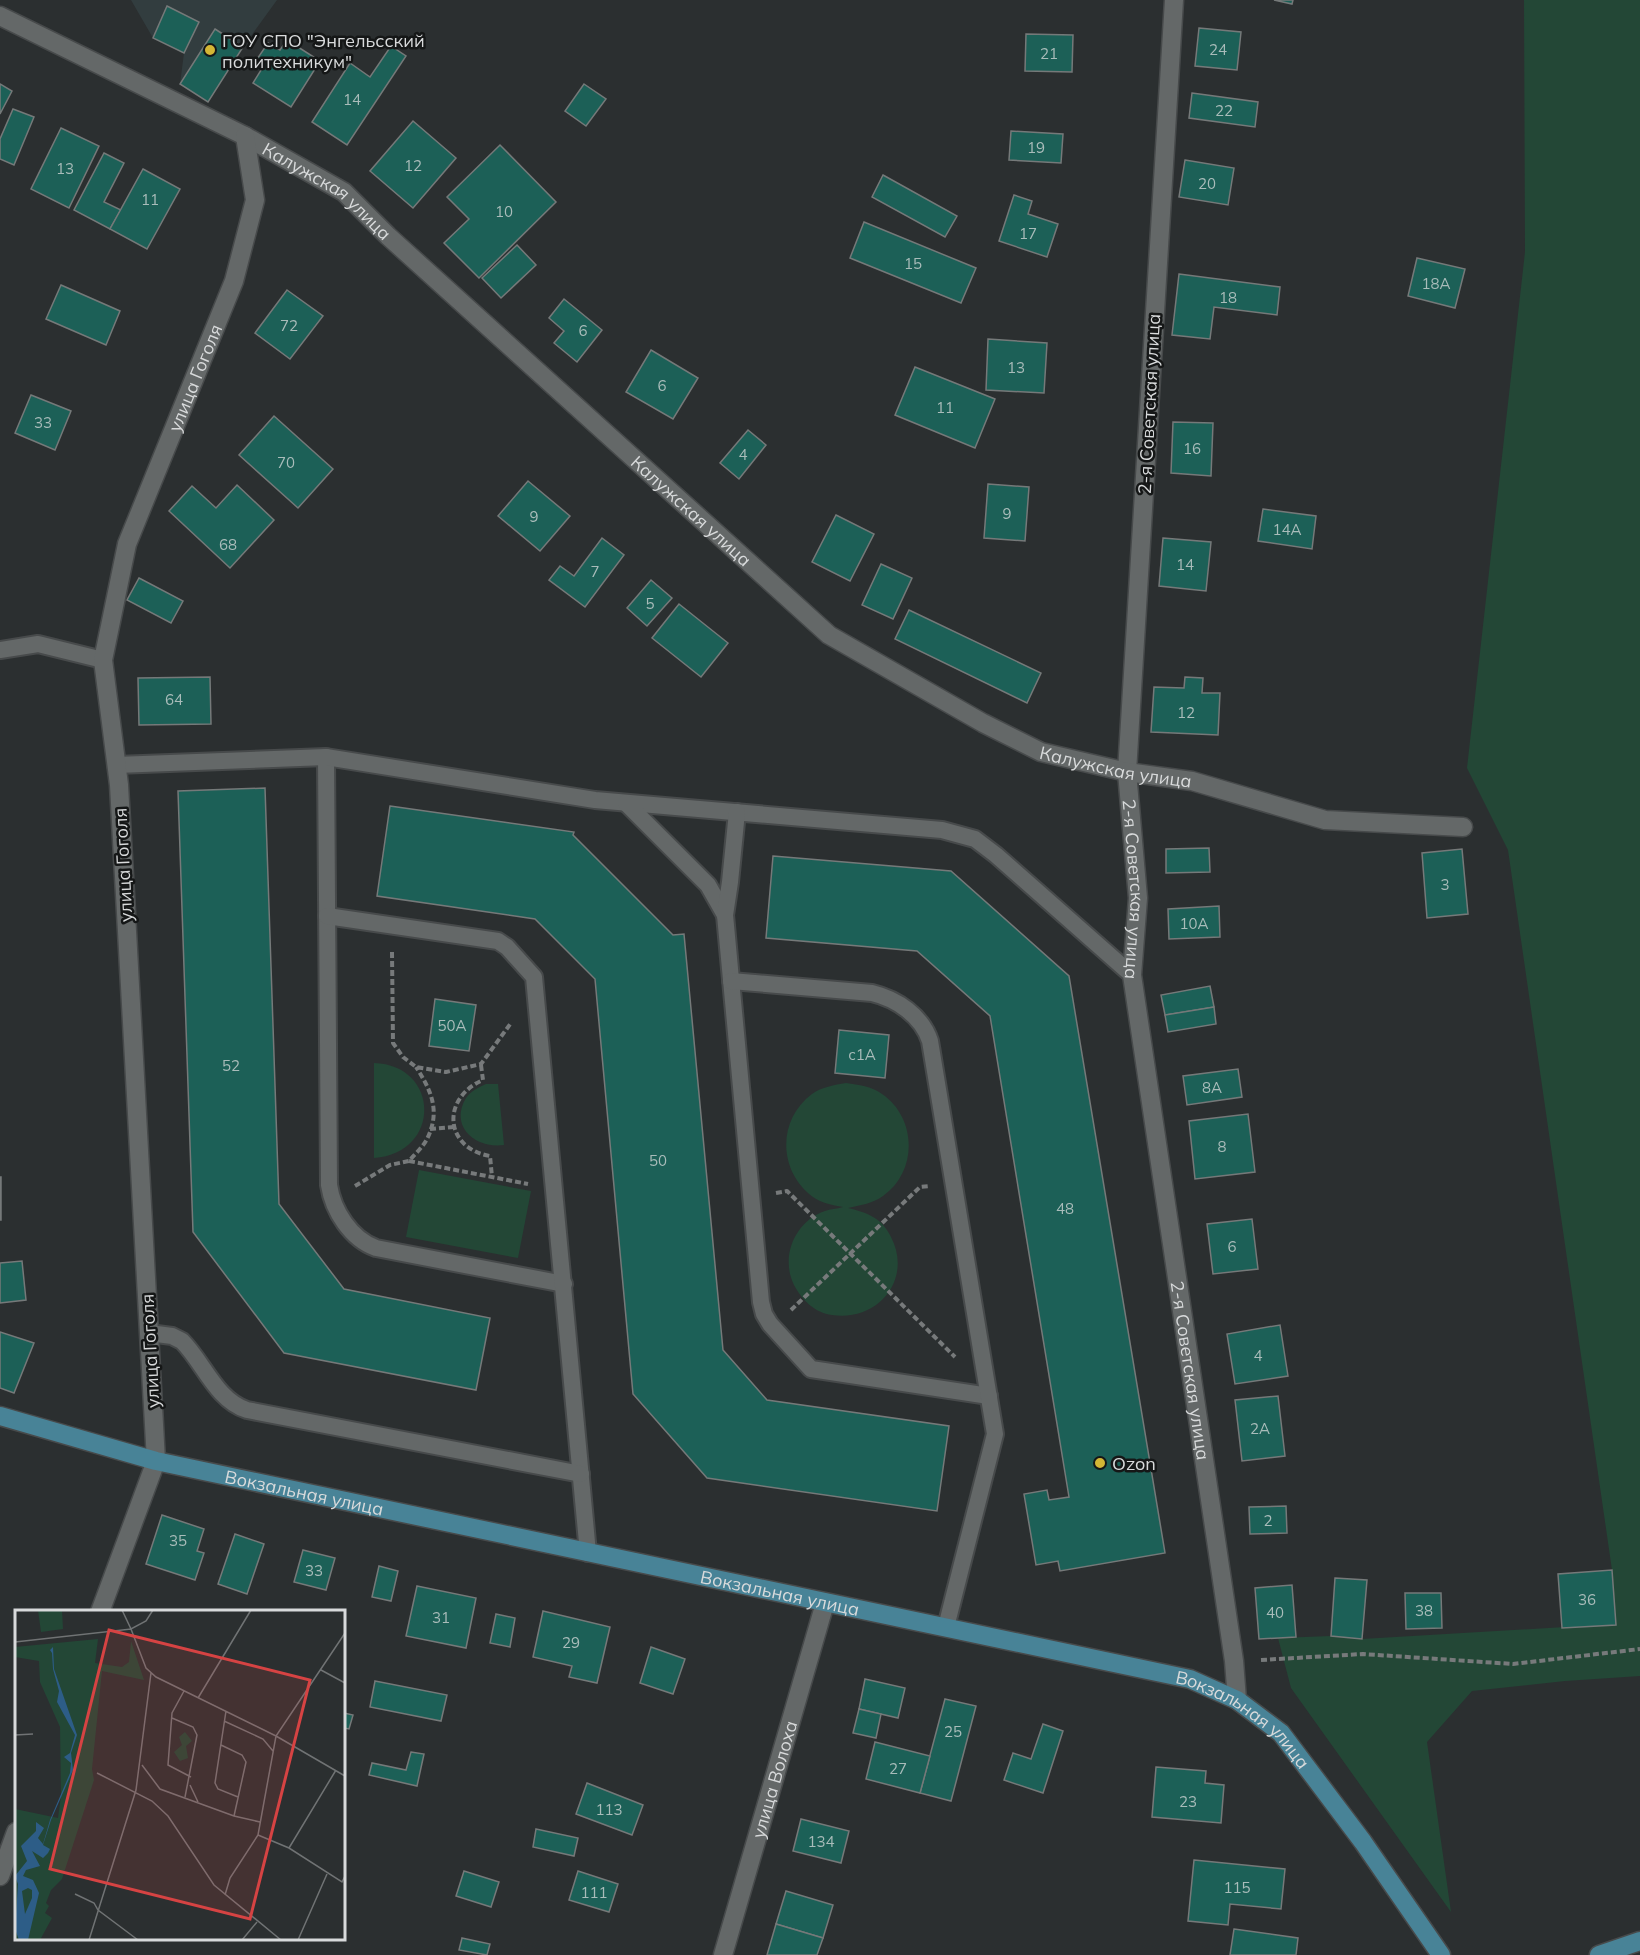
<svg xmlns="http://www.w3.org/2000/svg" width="1640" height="1955" viewBox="0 0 1640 1955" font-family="Mulish,sans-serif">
<rect width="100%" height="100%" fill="#2b2f30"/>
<polygon fill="#323d3f" points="131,0 277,0 243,47 208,102 180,84 184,53 153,38"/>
<g fill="#234736">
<polygon points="1524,0 1640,0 1640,1676 1565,1681 1472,1691 1427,1742 1451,1912 1291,1688 1278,1638 1331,1636 1362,1639 1615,1624 1612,1570 1508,850 1467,768 1525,252"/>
<path d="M374 1063C440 1065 442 1153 374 1158Z"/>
<path d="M846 1083C859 1085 871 1086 882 1094 917 1118 918 1171 883 1196 872 1204 860 1205 848 1208 856 1210 865 1212 873 1217 881 1221 887 1229 891 1237 913 1279 878 1322 832 1315 815 1313 802 1300 794 1285 780 1257 795 1221 825 1211 830 1209 837 1209 843 1207 832 1205 821 1203 813 1197 778 1171 777 1120 812 1094 822 1087 834 1085 846 1083Z"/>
<path d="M486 1084H498L504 1145C475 1149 449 1126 466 1098 471 1091 479 1087 486 1084Z"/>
<polygon points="419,1170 531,1191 518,1258 406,1237"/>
</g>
<g fill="#1c6057" stroke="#757979" stroke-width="1.5">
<polygon points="1274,0 1293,0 1292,4"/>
<polygon points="167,6 199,22 184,53 153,38"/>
<polygon points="1199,28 1241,32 1237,70 1195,66"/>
<polygon points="215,29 243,47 208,102 180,84"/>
<polygon points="1026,34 1073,35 1072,72 1025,71"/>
<polygon points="287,40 320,61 291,107 253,83 263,67 255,62 268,43 280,50"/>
<polygon points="391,46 406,56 347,145 312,122 350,63 370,77"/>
<polygon points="0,84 12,91 0,114"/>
<polygon points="584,84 606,99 586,126 565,111"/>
<polygon points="1192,93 1258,102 1255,127 1189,118"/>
<polygon points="13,109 34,117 14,165 0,159 0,139"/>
<polygon points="413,121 456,158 413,208 370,171"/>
<polygon points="61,128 99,146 69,208 31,189"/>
<polygon points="1011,131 1063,134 1061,163 1009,160"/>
<polygon points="500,145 556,202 479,278 444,243 469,219 447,197"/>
<polygon points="104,153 124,163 104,202 121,210 110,229 74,210"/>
<polygon points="1185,160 1234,168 1228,205 1179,197"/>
<polygon points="143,169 180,189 147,249 110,229"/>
<polygon points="883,175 957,216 945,237 872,197"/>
<polygon points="1014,195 1032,201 1028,214 1058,224 1047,257 999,241"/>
<polygon points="864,222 976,268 961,303 850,258"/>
<polygon points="517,245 536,265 501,298 482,278"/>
<polygon points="1417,258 1465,269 1455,308 1408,296"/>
<polygon points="1179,274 1280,287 1277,315 1214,307 1210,339 1172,335"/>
<polygon points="61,285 120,311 106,345 46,319"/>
<polygon points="287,290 323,316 290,359 255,333"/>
<polygon points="564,299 602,330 577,362 554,343 564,331 549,318"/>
<polygon points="988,339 1047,343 1044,393 986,390"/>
<polygon points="651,350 698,378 673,419 626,392"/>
<polygon points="915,367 995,399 975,448 895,415"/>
<polygon points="31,395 71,411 55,450 15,433"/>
<polygon points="274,416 333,469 298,508 239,455"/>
<polygon points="1173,422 1213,423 1211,476 1171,473"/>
<polygon points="748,430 766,445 739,479 720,463"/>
<polygon points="528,481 570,516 540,551 498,516"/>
<polygon points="988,484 1029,487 1025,541 984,538"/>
<polygon points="237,485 274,520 230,568 169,511 192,486 216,508"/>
<polygon points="1263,509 1316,516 1312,549 1258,541"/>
<polygon points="836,515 874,534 850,581 812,562"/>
<polygon points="602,538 624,555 585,607 549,580 560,566 574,576"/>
<polygon points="1163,538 1211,542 1206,591 1159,586"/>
<polygon points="881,564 912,578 893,619 862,605"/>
<polygon points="139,578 183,601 171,623 127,600"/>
<polygon points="651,580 672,598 647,626 627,608"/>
<polygon points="679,604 728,643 701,677 652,638"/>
<polygon points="909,610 1041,673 1027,703 895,639"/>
<polygon points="210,677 211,724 139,725 138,678"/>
<polygon points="1185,677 1203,678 1202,693 1220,693 1218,735 1151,732 1154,687 1184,688"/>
<polygon points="265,788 279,1204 344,1289 490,1318 476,1390 284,1353 193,1232 178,791"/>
<polygon points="390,806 574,832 573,835 673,935 684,934 723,1350 767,1400 949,1426 937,1511 707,1478 633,1394 595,979 535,919 377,896"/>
<polygon points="1209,848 1210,872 1166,873 1166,849"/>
<polygon points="1462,849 1468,914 1427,918 1422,853"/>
<polygon points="773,856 951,871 1069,976 1165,1553 1060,1571 1058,1561 1036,1565 1024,1494 1047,1490 1049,1500 1069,1497 990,1016 917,951 766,938"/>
<polygon points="1219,906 1220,937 1169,939 1168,909"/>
<polygon points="1210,986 1214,1007 1165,1015 1161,995"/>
<polygon points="435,999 476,1005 469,1051 429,1046"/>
<polygon points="1214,1007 1216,1024 1168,1032 1165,1015"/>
<polygon points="839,1030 889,1035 885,1078 835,1073"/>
<polygon points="1238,1069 1242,1097 1187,1105 1183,1076"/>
<polygon points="1248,1114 1255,1172 1195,1179 1189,1121"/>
<rect x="0" y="1177" width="1" height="43"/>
<polygon points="1252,1219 1258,1269 1213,1274 1207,1224"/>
<polygon points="22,1261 26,1300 0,1303 0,1263"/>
<polygon points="1280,1325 1288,1376 1235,1384 1227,1334"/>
<polygon points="0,1332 34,1343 14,1393 0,1388"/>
<polygon points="1278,1396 1285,1456 1242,1461 1235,1400"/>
<polygon points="1286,1506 1287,1533 1250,1534 1249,1507"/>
<polygon points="162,1515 204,1529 197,1551 204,1553 195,1580 146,1564"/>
<polygon points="235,1534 264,1544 247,1594 218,1584"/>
<polygon points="303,1550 335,1558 326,1590 294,1582"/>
<polygon points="379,1566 398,1571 391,1601 372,1597"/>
<polygon points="1612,1570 1616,1625 1562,1628 1558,1574"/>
<polygon points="1335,1578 1367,1580 1362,1639 1331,1636"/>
<polygon points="1292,1585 1296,1637 1259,1639 1255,1588"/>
<polygon points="417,1586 476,1598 466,1648 406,1636"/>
<polygon points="1405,1593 1441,1593 1442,1628 1406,1629"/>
<polygon points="543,1611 610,1627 597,1683 569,1677 572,1666 533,1657"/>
<polygon points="496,1614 515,1618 510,1647 490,1643"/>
<polygon points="651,1647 685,1659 673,1694 640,1683"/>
<polygon points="865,1679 905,1688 898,1718 859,1709"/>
<polygon points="375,1681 447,1695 441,1721 370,1707"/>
<polygon points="945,1699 976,1706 951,1801 920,1793"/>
<polygon points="859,1709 881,1714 876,1738 853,1733"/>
<polygon points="344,1713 353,1715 349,1729 344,1728"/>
<polygon points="1043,1724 1063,1731 1043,1793 1004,1780 1013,1753 1031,1759"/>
<polygon points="875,1742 930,1756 920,1793 866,1779"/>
<polygon points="411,1752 424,1754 417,1786 369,1775 372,1763 406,1770"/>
<polygon points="1156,1767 1206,1771 1205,1783 1224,1785 1221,1823 1152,1817"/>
<polygon points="587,1783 643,1805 632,1835 576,1814"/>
<polygon points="801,1819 849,1831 841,1863 793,1851"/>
<polygon points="536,1829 578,1838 574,1856 533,1847"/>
<polygon points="1194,1860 1285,1869 1281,1909 1230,1904 1228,1925 1188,1921"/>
<polygon points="464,1871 499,1882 491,1907 456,1896"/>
<polygon points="578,1871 618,1884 609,1912 569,1900"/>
<polygon points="786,1891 833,1905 823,1938 776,1924"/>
<polygon points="776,1924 823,1938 817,1955 767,1955"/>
<polygon points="1234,1929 1298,1938 1296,1955 1230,1955"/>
<polygon points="462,1938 490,1944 487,1955 459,1950"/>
</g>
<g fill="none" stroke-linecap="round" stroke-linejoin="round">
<defs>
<g id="lane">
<polyline points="0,650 38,644 103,660"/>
<path d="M326 757 329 1185C333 1211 351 1239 376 1248L564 1284"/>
<polyline points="116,765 326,757 595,800 942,830 975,839 996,855 1132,975"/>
<polyline points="626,803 708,885 725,915"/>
<polyline points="737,812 730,882 725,915 761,1302 764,1314 770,1324 811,1369 989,1396"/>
<polyline points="327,916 498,941 507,947 534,977 588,1553"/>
<path d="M731 981 872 993C897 999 922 1016 930 1041L995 1434 946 1627"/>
<path d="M149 1333 172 1336 182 1341C204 1363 216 1400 247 1410L581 1474"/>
</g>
<g id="street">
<path id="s1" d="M1174 0 1127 772 1138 898 1132 975 1234 1661 1237 1700"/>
<path id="s2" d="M0 16 245 136 344 192 388 236 829 635 983 723 1041 752 1127 772 1192 781 1325 820 1463 827"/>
<path id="s3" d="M100 1612 156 1461 119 785 103 660 127 544 234 281 255 200 245 136"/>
<polyline points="0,1876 16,1832"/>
<path id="s4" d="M723 1955 825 1603"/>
</g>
<g id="primary">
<path id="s5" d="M0 1416 156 1461 1190 1679 1237 1700 1281 1733 1363 1842 1441 1955"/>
<polyline points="1599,1955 1640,1941"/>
</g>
</defs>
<use href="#lane" stroke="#474a4b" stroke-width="20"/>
<use href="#street" stroke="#474a4b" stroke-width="21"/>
<use href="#primary" stroke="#474a4b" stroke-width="21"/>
<g stroke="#777a7b" stroke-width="4" stroke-dasharray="6 3" stroke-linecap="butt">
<polyline points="392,952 393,1043 403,1057 416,1067 446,1072 481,1064 511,1023"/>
<path d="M481 1065 483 1080C441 1098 444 1148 490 1156L492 1177"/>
<polyline points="430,1129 454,1127"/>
<polyline points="409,1161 528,1184"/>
<path d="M355 1186 390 1165 409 1161C415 1154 423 1147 427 1139 441 1111 431 1090 416 1067"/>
<polyline points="776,1193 787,1191 955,1357"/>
<polyline points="791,1310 920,1187 929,1186"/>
<polyline points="1261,1660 1363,1654 1513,1664 1640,1649"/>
</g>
<use href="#lane" stroke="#646868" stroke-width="16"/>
<use href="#street" stroke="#646868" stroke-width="18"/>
<use href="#primary" stroke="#488397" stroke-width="18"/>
</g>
<g fill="#d3b635" stroke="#151717" stroke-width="2">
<circle cx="210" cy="50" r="6"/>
<circle cx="1100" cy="1463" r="6"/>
</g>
<g text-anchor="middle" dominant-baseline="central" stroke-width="5" stroke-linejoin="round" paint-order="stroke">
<g font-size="15" fill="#a9bcba">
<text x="1218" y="49">24</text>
<text x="1049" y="53">21</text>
<text x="352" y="99">14</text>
<text x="1224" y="110">22</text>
<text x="1036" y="147">19</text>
<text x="413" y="165">12</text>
<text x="65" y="168">13</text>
<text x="1207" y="183">20</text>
<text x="150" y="199">11</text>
<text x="504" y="211">10</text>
<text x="1028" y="233">17</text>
<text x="913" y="263">15</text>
<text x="1436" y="283">18А</text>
<text x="1228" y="297">18</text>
<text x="289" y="325">72</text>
<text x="583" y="330">6</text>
<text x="1016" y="367">13</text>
<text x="662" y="385">6</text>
<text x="945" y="407">11</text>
<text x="43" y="422">33</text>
<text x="1192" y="448">16</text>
<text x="743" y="454">4</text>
<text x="286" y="462">70</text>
<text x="1007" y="513">9</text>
<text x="534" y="516">9</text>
<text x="1287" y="529">14А</text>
<text x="228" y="544">68</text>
<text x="1185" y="564">14</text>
<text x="595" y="571">7</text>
<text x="650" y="603">5</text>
<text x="174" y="699">64</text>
<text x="1186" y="712">12</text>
<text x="1445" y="884">3</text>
<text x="1194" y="923">10А</text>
<text x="452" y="1025">50А</text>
<text x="862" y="1054">с1А</text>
<text x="231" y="1065">52</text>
<text x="1212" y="1087">8А</text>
<text x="1222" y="1146">8</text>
<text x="658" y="1160">50</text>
<text x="1065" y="1208">48</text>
<text x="1232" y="1246">6</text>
<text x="1258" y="1355">4</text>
<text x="1260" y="1428">2А</text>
<text x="1268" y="1520">2</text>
<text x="178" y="1540">35</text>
<text x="314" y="1570">33</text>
<text x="1587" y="1599">36</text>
<text x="1424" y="1610">38</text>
<text x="1275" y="1612">40</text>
<text x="441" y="1617">31</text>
<text x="571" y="1642">29</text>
<text x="953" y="1731">25</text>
<text x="898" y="1768">27</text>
<text x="1188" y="1801">23</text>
<text x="609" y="1809">113</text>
<text x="821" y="1841">134</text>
<text x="1237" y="1887">115</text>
<text x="594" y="1892">111</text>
</g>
<g font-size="18" fill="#d8dadb" stroke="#151717" text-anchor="start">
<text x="222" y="40">ГОУ СПО "Энгельсский<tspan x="222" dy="21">политехникум"</tspan></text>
<text x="1112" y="1463">Ozon</text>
</g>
<g font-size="18" fill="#d8dadb" stroke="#151717">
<text stroke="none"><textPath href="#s2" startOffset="372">Калужская улица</textPath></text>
<text stroke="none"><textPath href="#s3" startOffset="1262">улица Гоголя</textPath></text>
<text transform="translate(1149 404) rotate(-87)">2-я Советская улица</text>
<text stroke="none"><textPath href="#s2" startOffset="858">Калужская улица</textPath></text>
<text stroke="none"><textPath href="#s2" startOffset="1362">Калужская улица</textPath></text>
<text transform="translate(123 865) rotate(-93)">улица Гоголя</text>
<text stroke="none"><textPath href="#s1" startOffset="891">2-я Советская улица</textPath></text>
<text transform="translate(150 1351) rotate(-93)">улица Гоголя</text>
<text stroke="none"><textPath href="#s1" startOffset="1377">2-я Советская улица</textPath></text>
<text stroke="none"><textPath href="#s5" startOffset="314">Вокзальная улица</textPath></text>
<text stroke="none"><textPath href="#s5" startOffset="800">Вокзальная улица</textPath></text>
<text stroke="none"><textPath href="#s5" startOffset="1286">Вокзальная улица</textPath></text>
<text stroke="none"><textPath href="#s4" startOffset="183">улица Волоха</textPath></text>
</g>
</g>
<g transform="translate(15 1610)">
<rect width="330" height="330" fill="#2b2f30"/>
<path d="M23 0H47L48 19 26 22ZM83 29 80 53 107 57 114 52 116 31 129 70 87 61 77 159 79 170 47 269 36 280 31 293 34 296 30 303 37 308 25 330H0V199L43 208 46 186 45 117 25 72 24 51 0 47V37ZM170 122 177 131 171 136 173 148 165 151 159 142 167 135 164 127Z" fill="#234736"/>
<path d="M38 37 39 59 62 125 56 143 58 160 36 210 28 235 35 239 33 243 28 248 17 241 25 256 11 260 8 266 18 270 24 283 13 330H4L0 319 3 274 0 266 12 251 6 236 21 221V212L29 218 23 228 28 234 35 210 55 163 56 153 49 147 55 143 60 125 42 92 44 81 38 59 37 43 35 40ZM13 278 17 280V288L10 304 7 281Z" fill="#2d5d87" fill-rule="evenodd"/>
<path fill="none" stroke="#707374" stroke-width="1.5" d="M107 0 116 19 131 11 138 0M0 32 116 19 131 58 141 67 261 126 330 166M306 60 330 73M169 81 157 103 153 155 176 167M183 88 236 0M211 101 200 173 203 179 223 187M157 108 178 117 182 125 170 187M209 111 248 129 258 141M0 125 18 124M206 135 227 145 231 152 219 206M127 155 145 179 219 206 245 212M82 163 137 191 153 206 199 275 266 330M175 175 183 192M243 225 274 238 327 272 330 266M274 238 321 160M60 284 79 293 83 300 123 330M210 285 215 268 243 225 261 126 330 23M74 330 121 180 136 63M227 330 242 312M283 330 312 264"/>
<path fill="#d64343" fill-opacity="0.15" stroke="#d64343" stroke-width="3" d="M94 20 295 70 235 309 35 259Z"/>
<rect width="330" height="330" fill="none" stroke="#d8dadb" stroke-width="3"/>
</g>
</svg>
